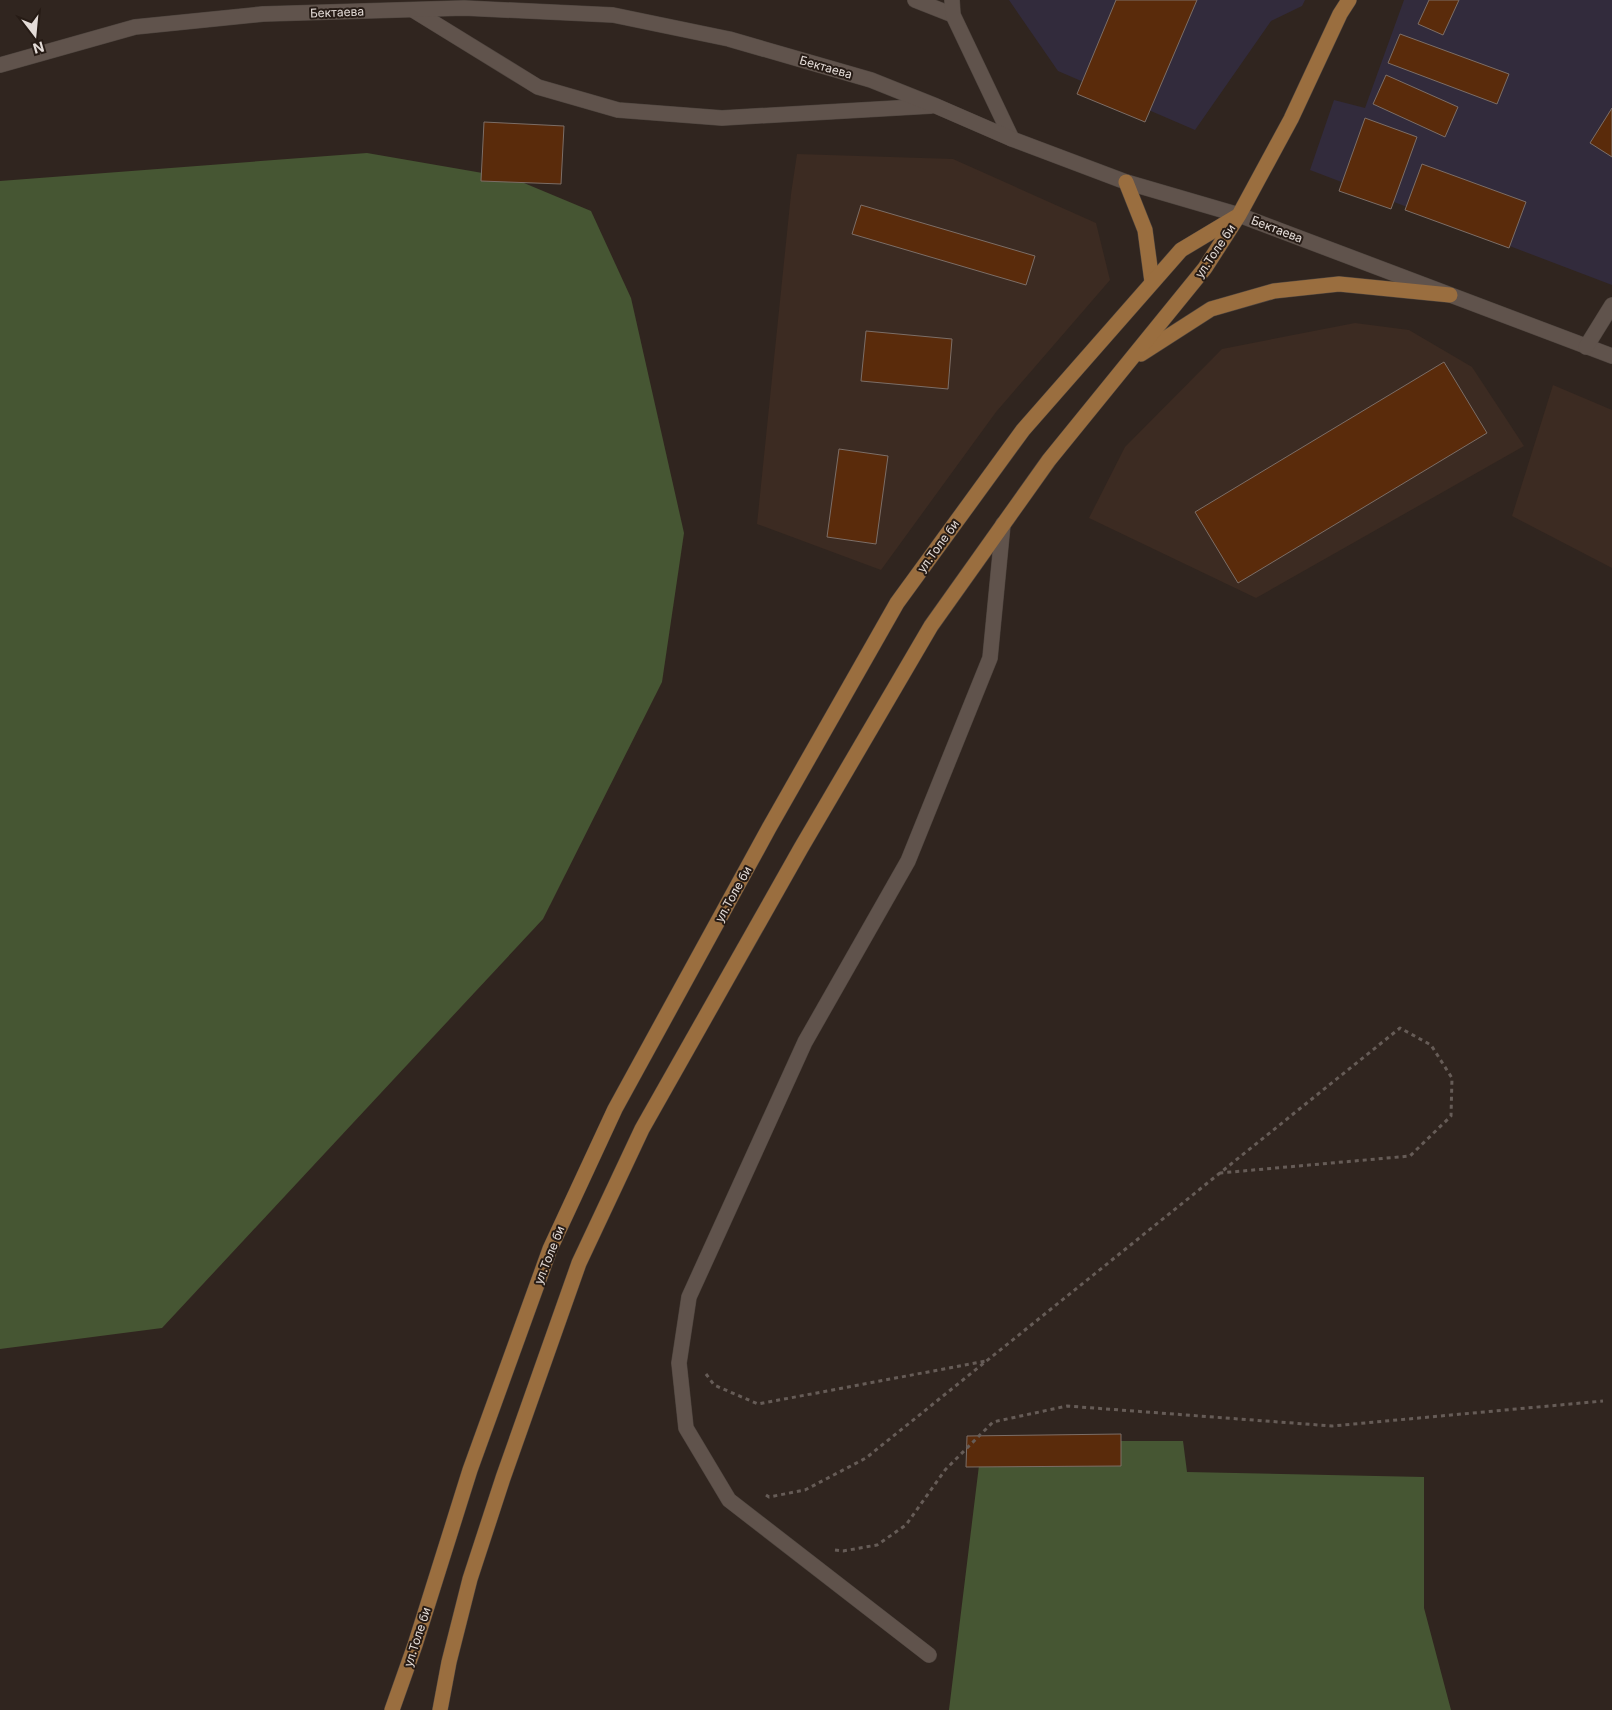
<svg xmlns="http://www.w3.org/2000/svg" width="1612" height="1710" viewBox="0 0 1612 1710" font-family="Inter,sans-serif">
<rect width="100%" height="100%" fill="#30251f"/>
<g fill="#322b3c">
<polygon points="1009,0 1305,0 1302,6 1271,21 1195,130 1058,71"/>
<polygon points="1404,0 1612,0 1612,285 1310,170 1334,100 1365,108"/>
</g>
<g fill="#3c2b22">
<polygon points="797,154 953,159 1096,223 1110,280 996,412 881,570 757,524 791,194"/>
<polygon points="1355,323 1409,330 1472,367 1524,446 1256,598 1089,518 1125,447 1222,349"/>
<polygon points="1553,385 1612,410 1612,568 1512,516"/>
</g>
<g fill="#465633">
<polygon points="367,153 512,178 591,211 631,298 684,533 662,682 543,919 162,1328 0,1349 0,181"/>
<polygon points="982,1441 1183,1441 1187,1472 1424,1477 1424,1608 1451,1710 949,1710"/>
</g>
<g fill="#5a2b0b" stroke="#7c6e67">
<polygon points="1116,0 1197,0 1145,122 1077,94"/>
<polygon points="1429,0 1459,0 1443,35 1418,24"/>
<polygon points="1400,34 1509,74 1497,104 1388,63"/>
<polygon points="1386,75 1458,107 1445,137 1373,104"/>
<polygon points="1612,108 1612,157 1590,143"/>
<polygon points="1365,118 1417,137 1391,209 1339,191"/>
<polygon points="484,122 564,126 561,184 481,181"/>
<polygon points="1422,164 1526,202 1509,248 1405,210"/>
<polygon points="861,205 1035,256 1026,285 852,234"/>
<polygon points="866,331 952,339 948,389 861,381"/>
<polygon points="1444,362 1487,433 1238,583 1195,512"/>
<polygon points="839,449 888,456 876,544 827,537"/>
<polygon points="1121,1434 1121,1466 966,1467 967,1436"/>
</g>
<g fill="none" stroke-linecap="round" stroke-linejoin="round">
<defs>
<g id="minor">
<polyline points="915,0 953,15"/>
<polyline points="952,0 953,15 1012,139"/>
<polyline points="413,10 538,87 618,110 722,118 931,106"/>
<polyline points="0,65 135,27 263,14 464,8 613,15 729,39 871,80 936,106 1012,139 1126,182 1239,215 1612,356"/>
<polyline points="1586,347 1612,305"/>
<polyline points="929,1655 729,1500 686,1428 679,1363 689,1297 805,1042 908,861 990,658 1003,524"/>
</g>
<g id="major">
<polyline points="1126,182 1145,230 1152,282"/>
<polyline points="1141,354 1211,309 1274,291 1339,284 1450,295"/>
<polyline points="392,1710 415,1645 470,1470 550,1249 615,1109 769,828 897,603 1023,430 1181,250 1236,217"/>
<polyline points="440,1710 449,1662 470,1579 503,1478 579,1263 642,1129 801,848 931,626 1049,460 1205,268 1239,215 1291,119 1340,14 1349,0"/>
</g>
</defs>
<use href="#minor" stroke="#4d443e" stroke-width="16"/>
<use href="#major" stroke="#4d443e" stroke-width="16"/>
<g stroke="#665c57" stroke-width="3" stroke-dasharray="4 4" stroke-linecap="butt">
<polyline points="706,1374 714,1385 758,1404 986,1361"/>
<polyline points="766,1495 769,1497 805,1490 866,1458 1400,1028 1431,1045 1452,1078 1451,1116 1410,1156 1220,1173"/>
<polyline points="835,1550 843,1551 877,1545 906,1525 945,1470 993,1422 1067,1406 1332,1426 1603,1401"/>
</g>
<use href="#minor" stroke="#60534c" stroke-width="15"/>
<use href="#major" stroke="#9a6e3f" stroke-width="15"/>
</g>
<g text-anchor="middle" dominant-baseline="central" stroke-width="4" stroke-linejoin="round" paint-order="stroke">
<g font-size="12" fill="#e4dcd8" stroke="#261b15">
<text transform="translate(337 12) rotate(-2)">Бектаева</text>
<text transform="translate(826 67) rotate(16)">Бектаева</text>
<text transform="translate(1277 229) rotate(21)">Бектаева</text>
<text transform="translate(1215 251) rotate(-56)">ул.Толе би</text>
<text transform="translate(938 546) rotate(-54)">ул.Толе би</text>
<text transform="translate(733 894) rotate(-61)">ул.Толе би</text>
<text transform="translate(549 1255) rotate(-68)">ул.Толе би</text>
<text transform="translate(417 1637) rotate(-72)">ул.Толе би</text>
</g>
</g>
<g transform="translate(35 35) rotate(164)" stroke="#261b15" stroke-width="4" paint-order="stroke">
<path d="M0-4L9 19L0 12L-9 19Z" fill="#e4dcd8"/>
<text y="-8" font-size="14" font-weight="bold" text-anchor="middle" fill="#e4dcd8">N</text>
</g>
</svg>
